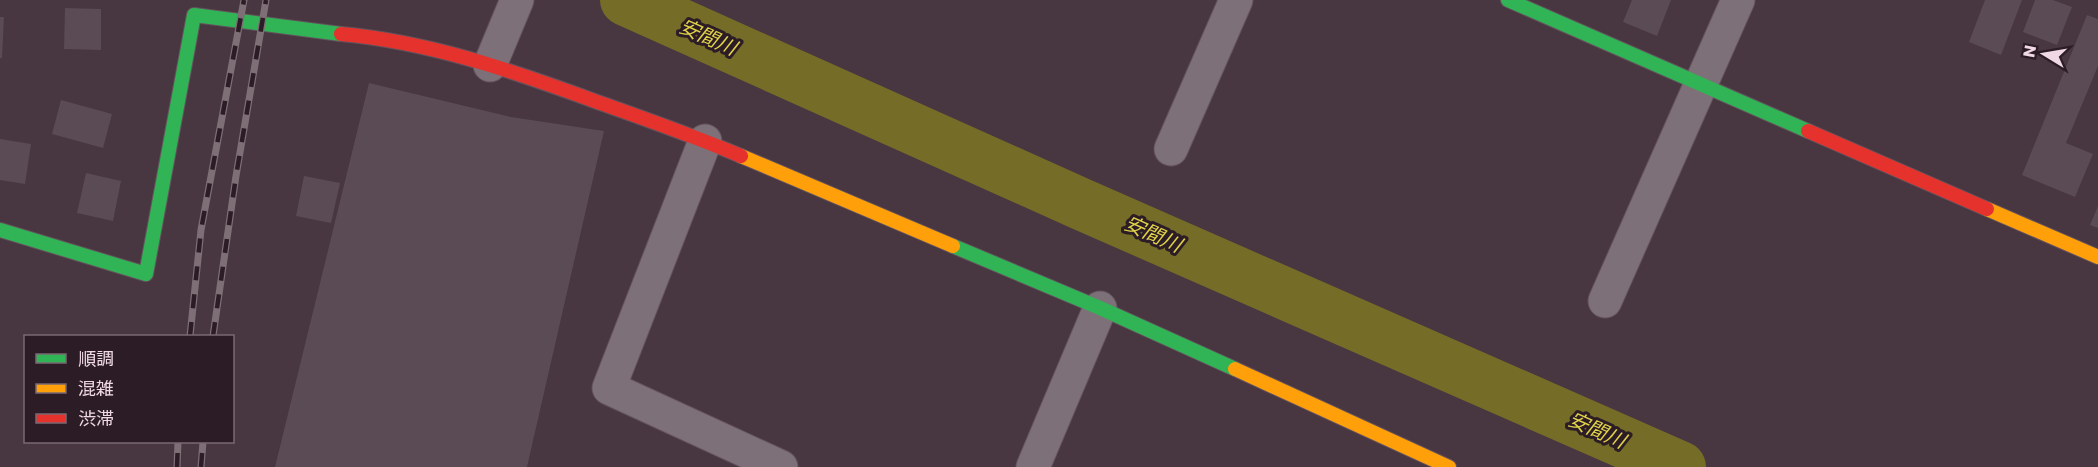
<svg xmlns="http://www.w3.org/2000/svg" width="2098" height="467" viewBox="0 0 2098 467" font-family="Poppins,'Noto Sans JP',sans-serif">
<rect width="100%" height="100%" fill="#483641"/>
<g fill="none" stroke-linecap="round" stroke-linejoin="round">
<polyline stroke="#746c27" stroke-width="52" points="626,0 1081,204 1680,467"/>
</g>
<g fill="#5b4b54">
<polygon points="1632,0 1671,0 1657,36 1623,22"/>
<polygon points="1985,0 2022,0 2001,55 1969,42"/>
<polygon points="2035,0 2053,0 2072,7 2057,45 2023,32"/>
<polygon points="65,8 101,9 101,50 64,49"/>
<polygon points="2087,15 2098,19 2098,66 2066,143 2093,154 2075,197 2022,175"/>
<polygon points="0,17 4,17 2,58 0,58"/>
<polygon points="369,83 511,117 604,131 527,467 275,467"/>
<polygon points="61,100 112,114 103,148 52,134"/>
<polygon points="0,139 31,144 25,184 0,180"/>
<polygon points="86,173 121,181 113,221 77,213"/>
<polygon points="304,176 340,183 331,223 296,216"/>
<polygon points="2098,206 2098,228 2090,225"/>
</g>
<g fill="none" stroke-linecap="round" stroke-linejoin="round">
<defs>
<g id="street">
<polyline points="490,65 517,0"/>
<polyline points="705,141 609,388 781,467"/>
<polyline points="1171,149 1236,0"/>
<polyline points="1605,301 1738,0"/>
<polyline points="1033,467 1100,308"/>
</g>
<g id="fast">
<polyline points="1508,0 1808,131"/>
<polyline points="0,230 146,274 194,15 341,34"/>
<polyline points="953,246 1100,308 1235,369"/>
</g>
<g id="slow">
<polyline points="741,156 953,246"/>
<polyline points="1987,209 2098,257"/>
<polyline points="1235,369 1449,467"/>
</g>
<g id="jam">
<path d="M341 34C429 42 510 70 592 100 642 118 692 135 741 156"/>
<polyline points="1808,131 1987,209"/>
</g>
</defs>
<use href="#street" stroke="#64535d" stroke-width="35"/>
<use href="#fast" stroke="#64535d" stroke-width="16"/>
<use href="#slow" stroke="#64535d" stroke-width="16"/>
<use href="#jam" stroke="#64535d" stroke-width="16"/>
<use href="#street" stroke="#7e7078" stroke-width="33"/>
<use href="#fast" stroke="#30b455" stroke-width="14"/>
<use href="#slow" stroke="#ff9f0a" stroke-width="14"/>
<use href="#jam" stroke="#e5322d" stroke-width="14"/>
<defs>
<g id="rail">
<polyline points="190,336 201,230 244,0"/>
<polyline points="213,336 236,176 266,0"/>
<polyline points="177,467 178,442"/>
<polyline points="201,467 203,442"/>
</g>
</defs>
<use href="#rail" stroke="#7e6f77" stroke-width="7"/>
<use href="#rail" stroke="#2c1c25" stroke-width="4.5" stroke-dasharray="14" stroke-linecap="butt"/>
</g>
<g text-anchor="middle" dominant-baseline="central" stroke-width="6" stroke-linejoin="round" paint-order="stroke">
<g font-size="20" font-style="italic" fill="#dfd249" stroke="#2c1c25">
<text transform="translate(708 37) rotate(24)">安間川</text>
<text transform="translate(1153 234) rotate(24)">安間川</text>
<text transform="translate(1597 430) rotate(24)">安間川</text>
</g>
</g>
<rect x="24" y="335" width="210" height="108" fill="#2c1c25" stroke="#7a6872" stroke-width="1.5"/>
<rect x="36" y="354" width="30" height="9" fill="#30b455" stroke="#7a6872" stroke-width="1.5"/>
<text x="78" y="365" font-size="18" fill="#f0d9e5">順調</text>
<rect x="36" y="384" width="30" height="9" fill="#ff9f0a" stroke="#7a6872" stroke-width="1.5"/>
<text x="78" y="395" font-size="18" fill="#f0d9e5">混雑</text>
<rect x="36" y="414" width="30" height="9" fill="#e5322d" stroke="#7a6872" stroke-width="1.5"/>
<text x="78" y="425" font-size="18" fill="#f0d9e5">渋滞</text>
<g transform="translate(2044 54) rotate(281)" stroke="#2c1c25" stroke-width="4.5" paint-order="stroke">
<path d="M0-4.5L10 22L0 15L-10 22Z" fill="#f0d9e5"/>
<text y="-9" font-size="16" font-weight="bold" text-anchor="middle" fill="#f0d9e5">N</text>
</g>
</svg>
